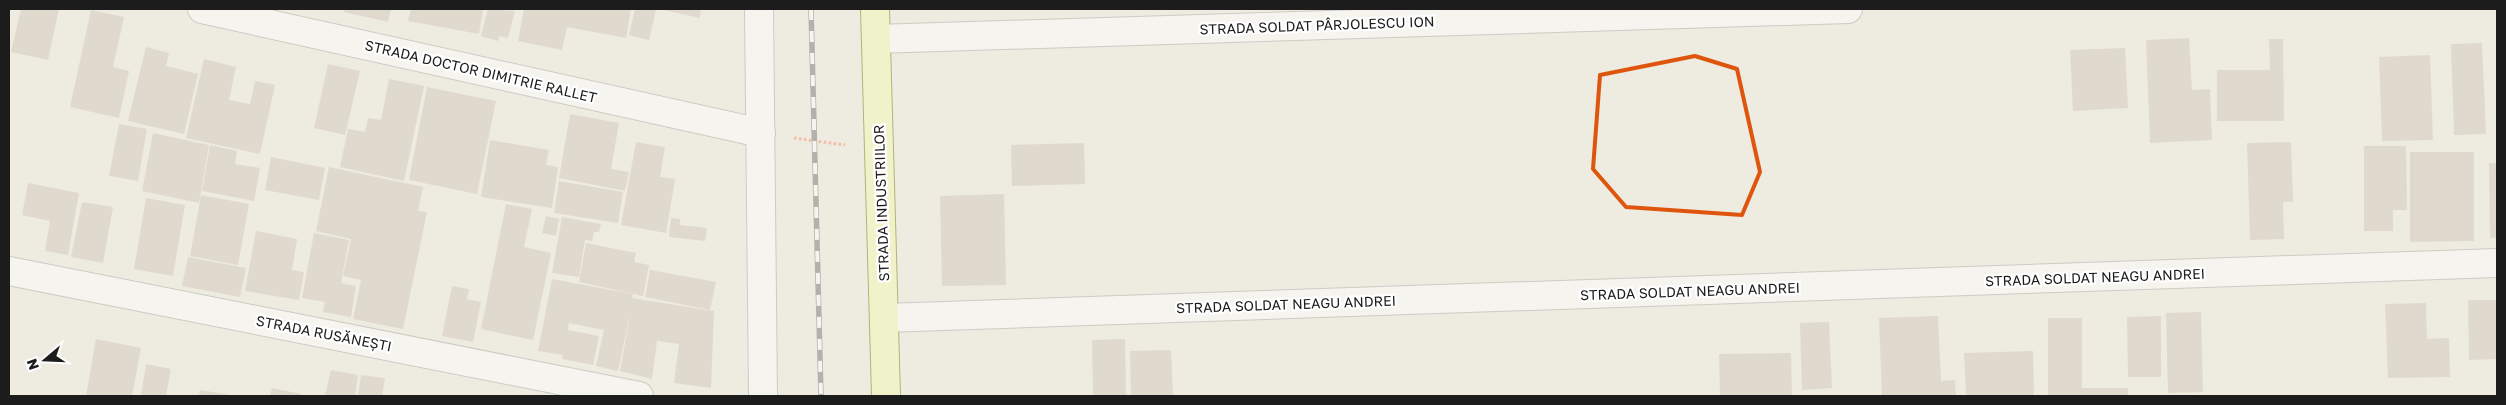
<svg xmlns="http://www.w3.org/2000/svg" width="2506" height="405" viewBox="0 0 2506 405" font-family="'Golos Text',sans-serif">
<rect width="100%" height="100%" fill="#eeebe0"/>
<g fill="#cec4b9">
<polygon points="21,9 59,9 48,60 11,52"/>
<polygon points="345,9 391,9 388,22 344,12"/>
<polygon points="411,9 483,9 479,34 408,21"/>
<polygon points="488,9 515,11 508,38 499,36 498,41 481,36"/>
<polygon points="524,9 631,9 626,38 567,27 562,50 518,41"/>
<polygon points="635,9 656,10 649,40 629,35"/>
<polygon points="660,9 701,9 700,18"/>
<polygon points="91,10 124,17 113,67 129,71 119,118 70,107"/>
<polygon points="2189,38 2192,90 2210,89 2212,140 2150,143 2146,40"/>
<polygon points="2269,39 2283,39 2284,121 2217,121 2217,70 2270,70"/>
<polygon points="2482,43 2486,134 2454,135 2451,44"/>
<polygon points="146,47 169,53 166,66 198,74 184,134 128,121"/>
<polygon points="2125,48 2128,108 2073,111 2070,50"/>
<polygon points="2430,55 2433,140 2382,141 2379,57"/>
<polygon points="204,59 236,67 229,100 250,104 255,81 275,85 260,154 186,138"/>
<polygon points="328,64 360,71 345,135 314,128"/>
<polygon points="389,79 424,86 404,181 340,167 348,129 365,132 368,118 381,120"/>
<polygon points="427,87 496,101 477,194 409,180"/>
<polygon points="570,114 619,123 611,169 629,172 625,191 559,178"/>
<polygon points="119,124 147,129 138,181 109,176"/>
<polygon points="153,133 209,145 199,203 142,191"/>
<polygon points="490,140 549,150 546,165 558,167 552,208 481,197"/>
<polygon points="636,142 665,147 660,177 675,179 666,233 621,225"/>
<polygon points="2291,142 2293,202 2283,202 2284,239 2250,240 2247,143"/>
<polygon points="1084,143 1085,184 1012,186 1011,145"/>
<polygon points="210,145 237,151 235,164 260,168 254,201 202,191"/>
<polygon points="2364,146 2406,146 2407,210 2393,210 2393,231 2364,231"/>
<polygon points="2410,152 2474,152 2474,241 2410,242"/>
<polygon points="271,157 325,168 319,200 265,190"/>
<polygon points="2489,163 2497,163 2497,238 2490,238"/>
<polygon points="329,167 423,187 418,211 427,212 403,329 353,319 361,280 343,276 351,239 316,231"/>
<polygon points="559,181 623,192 618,223 554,213"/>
<polygon points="28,183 79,193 68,255 45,251 50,221 22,215"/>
<polygon points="1004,194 1006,285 942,286 940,196"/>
<polygon points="201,195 249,204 238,265 190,256"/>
<polygon points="146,198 185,205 173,276 134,269"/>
<polygon points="82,202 113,207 103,263 71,257"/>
<polygon points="506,204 532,209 524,247 551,253 533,340 481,329"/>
<polygon points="546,216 559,219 556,236 542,233"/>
<polygon points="562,217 601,224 599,232 594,232 592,241 585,240 579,277 552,273"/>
<polygon points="671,218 680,219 680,225 707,228 705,241 669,237"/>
<polygon points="256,231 297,239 292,270 304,272 299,300 245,291"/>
<polygon points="314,233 349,240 341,283 356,286 351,317 323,312 325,302 302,298"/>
<polygon points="586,243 636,253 634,262 649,265 643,296 579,282"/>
<polygon points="188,257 246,268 240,297 182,286"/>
<polygon points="650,270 716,282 710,310 645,297"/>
<polygon points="552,279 633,294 632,298 714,311 711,388 674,383 679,344 657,341 652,379 620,371 631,309 618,371 596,366 604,330 569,323 568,330 599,336 593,365 562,359 563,355 538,351"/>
<polygon points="452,286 469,289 467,299 481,302 473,342 442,336"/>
<polygon points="2468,300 2497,300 2497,359 2469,360"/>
<polygon points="2426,303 2427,339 2449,338 2450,377 2388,378 2385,304"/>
<polygon points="2201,312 2203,392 2168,393 2166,313"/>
<polygon points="1938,316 1941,381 1955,380 1956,396 1882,396 1879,318"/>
<polygon points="2161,316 2161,377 2128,377 2127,317"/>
<polygon points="2048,318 2082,318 2082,388 2128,388 2128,396 2048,396"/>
<polygon points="1829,322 1832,388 1802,390 1800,323"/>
<polygon points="96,339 141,348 132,396 86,396"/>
<polygon points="1125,339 1126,396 1093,396 1092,340"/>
<polygon points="1171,350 1173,396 1131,396 1130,351"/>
<polygon points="2033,351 2034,396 1966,396 1964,353"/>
<polygon points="1791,353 1792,396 1720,396 1719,354"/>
<polygon points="146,364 171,369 166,396 141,396"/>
<polygon points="331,370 358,375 355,396 325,396"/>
<polygon points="361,375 385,378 382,396 358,396"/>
<polygon points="272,388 301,394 301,396 270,396"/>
<polygon points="200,390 230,395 230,396 199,396"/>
</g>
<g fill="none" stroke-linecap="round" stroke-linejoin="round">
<defs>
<g id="street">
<polyline points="202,9 761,133"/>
<polyline points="759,9 763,396"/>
<polyline points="876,39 1848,9"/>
<polyline points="9,271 639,396"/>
<polyline points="884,318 2497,263"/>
</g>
<polyline id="secondary" points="875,9 886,396"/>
</defs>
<use href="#street" stroke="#a3a3a3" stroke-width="30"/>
<use href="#secondary" stroke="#5e7500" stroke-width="30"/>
<polyline stroke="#ff7e60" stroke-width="3" stroke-dasharray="2.5 2.5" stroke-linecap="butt" points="794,138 845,145"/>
<use href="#street" stroke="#fff" stroke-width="28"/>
<use href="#secondary" stroke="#f2fdaf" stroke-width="28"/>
<defs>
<polyline id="rail" points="811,9 821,396"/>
</defs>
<use href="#rail" stroke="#6a6a6a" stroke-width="5.5"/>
<use href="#rail" stroke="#fff" stroke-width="4" stroke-dasharray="11" stroke-linecap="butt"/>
</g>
<path d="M0 0H2506V405H0ZM1695 56 1737 69 1760 172 1742 215 1626 207 1593 169 1600 75Z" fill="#eeebe0" fill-opacity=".55" fill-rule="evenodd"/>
<path fill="none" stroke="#de560d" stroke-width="4" stroke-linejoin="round" d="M1695 56 1737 69 1760 172 1742 215 1626 207 1593 169 1600 75Z"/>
<g text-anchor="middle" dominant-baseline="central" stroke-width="4.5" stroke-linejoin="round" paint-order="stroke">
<g font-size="14" fill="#1c1c1c" stroke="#fff">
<text transform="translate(1317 25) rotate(-2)">STRADA SOLDAT PÂRJOLESCU ION</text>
<text transform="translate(481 71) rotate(13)">STRADA DOCTOR DIMITRIE RALLET</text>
<text transform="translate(881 203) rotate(-92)">STRADA INDUSTRIILOR</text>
<text transform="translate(2095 277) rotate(-2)">STRADA SOLDAT NEAGU ANDREI</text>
<text transform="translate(1690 291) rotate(-2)">STRADA SOLDAT NEAGU ANDREI</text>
<text transform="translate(1286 304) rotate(-2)">STRADA SOLDAT NEAGU ANDREI</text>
<text transform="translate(324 333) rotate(11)">STRADA RUSĂNEȘTI</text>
</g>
</g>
<rect width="2506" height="405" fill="none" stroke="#1c1c1c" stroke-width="20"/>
<g transform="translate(45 360) rotate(251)" stroke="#ffffff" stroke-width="4" paint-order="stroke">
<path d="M0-4L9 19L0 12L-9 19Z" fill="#1c1c1c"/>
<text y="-8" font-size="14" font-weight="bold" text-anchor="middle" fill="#1c1c1c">N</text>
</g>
</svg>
